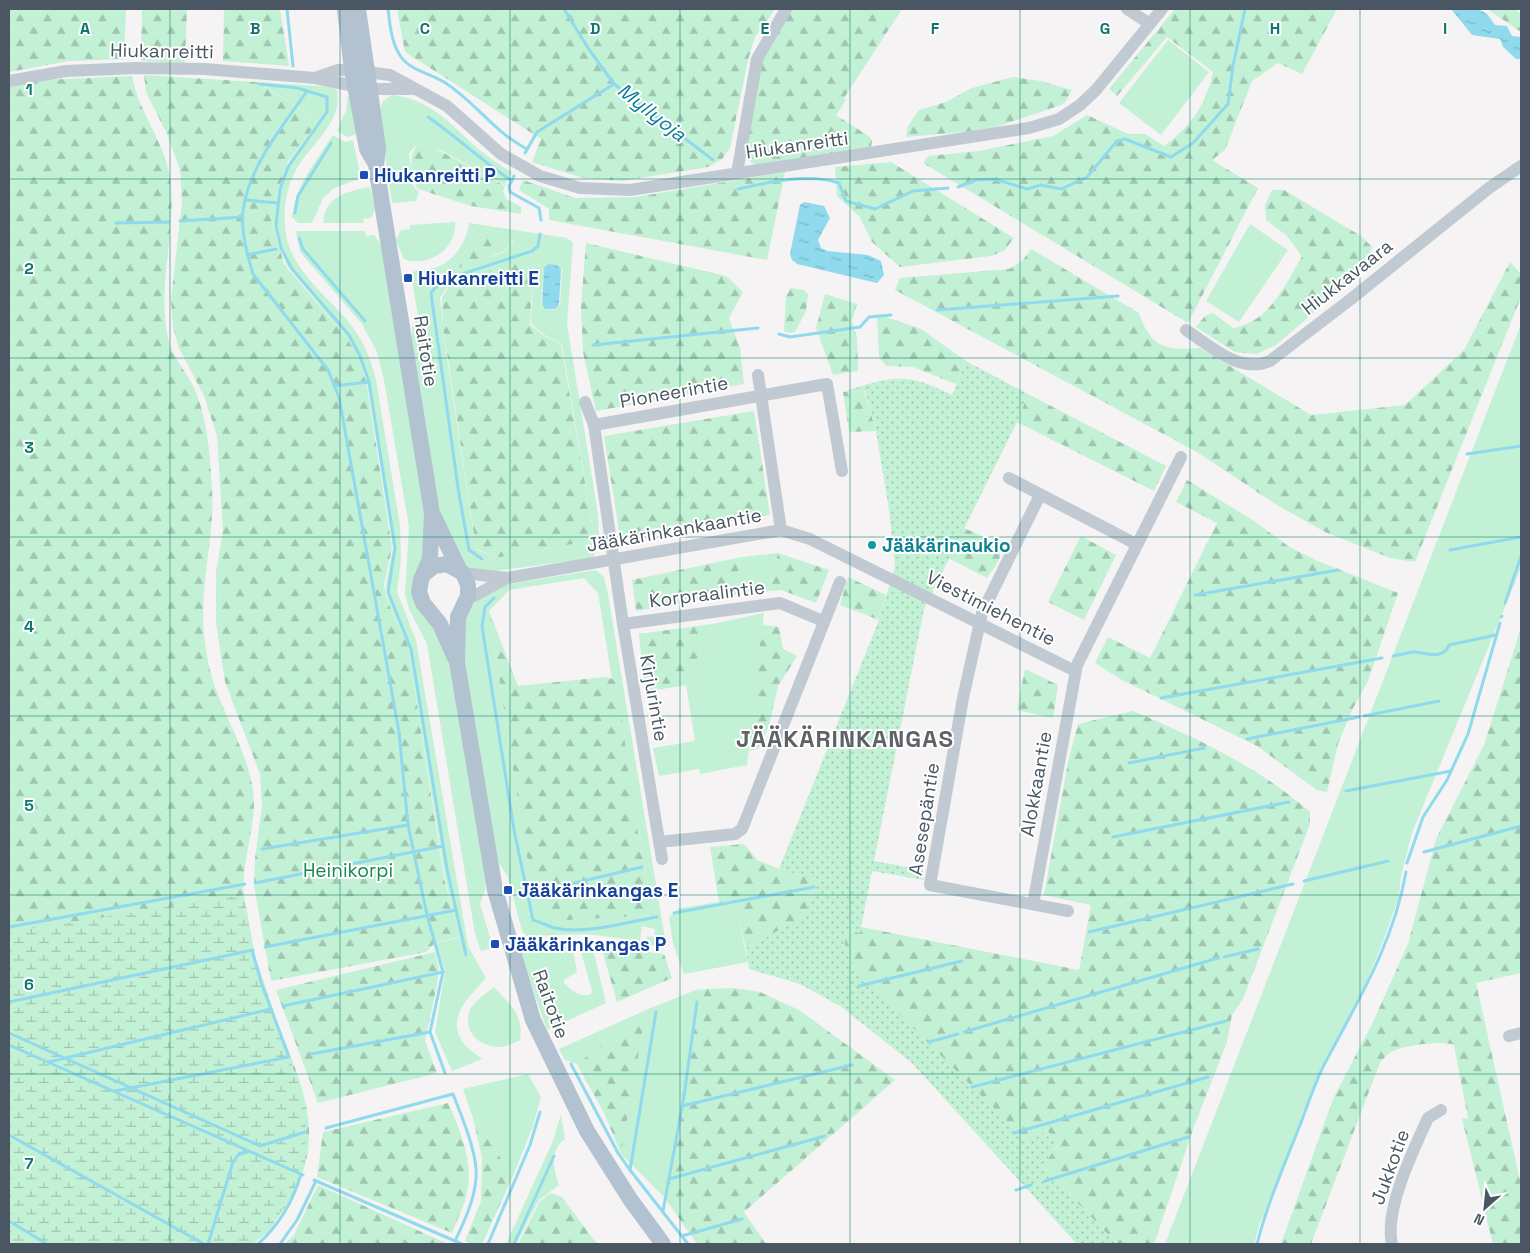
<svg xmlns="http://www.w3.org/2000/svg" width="1530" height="1253" viewBox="0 0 1530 1253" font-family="'Space Grotesk',sans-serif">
<defs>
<pattern id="forest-firs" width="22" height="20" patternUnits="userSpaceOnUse" patternTransform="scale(1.25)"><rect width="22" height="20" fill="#c3f1d5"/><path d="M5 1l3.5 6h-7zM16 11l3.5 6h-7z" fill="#a0c6b0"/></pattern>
<pattern id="wetland-marsh" width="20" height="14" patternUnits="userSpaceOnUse" patternTransform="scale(1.25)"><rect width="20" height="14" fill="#c3f1d5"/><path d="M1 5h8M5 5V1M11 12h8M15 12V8" fill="none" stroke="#a0c6b0"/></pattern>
<pattern id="park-dots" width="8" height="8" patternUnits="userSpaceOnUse" patternTransform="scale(1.25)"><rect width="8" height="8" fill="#c3f1d5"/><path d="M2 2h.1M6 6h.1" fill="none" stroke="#a0c6b0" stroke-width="1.8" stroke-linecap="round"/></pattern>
<pattern id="water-ripples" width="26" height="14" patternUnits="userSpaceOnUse" patternTransform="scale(1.25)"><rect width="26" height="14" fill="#90daee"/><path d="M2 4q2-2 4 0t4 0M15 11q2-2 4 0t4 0" fill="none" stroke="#78b4c4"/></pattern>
</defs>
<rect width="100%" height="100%" fill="#f5f3f3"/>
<g fill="#c3f1d5" fill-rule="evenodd">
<polygon points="1168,40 1209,72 1161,135 1119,103"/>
<path d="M258 82 332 87 337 90C343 122 312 143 297 168 287 186 283 207 285 226 288 270 327 294 351 325 364 342 371 360 376 380L400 526 401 560 397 592 416 640 468 946 486 978C471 995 446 1016 462 1041 466 1048 476 1054 482 1059L452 1071 435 1032 445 971 436 943 459 938 445 878 407 641 388 602 386 585 393 547 368 386 360 358 345 336 286 264 270 212 290 160 319 121Z"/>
<path d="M392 95C436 100 454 130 486 155 494 161 503 167 512 172L505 185 440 150 415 146 409 153 413 186 419 192 416 201 392 203 379 112 383 101Z"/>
<polygon points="348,96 353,102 359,133 348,137 337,131 346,111"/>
<path d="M333 135 345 142 353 140 361 178 334 188 323 198 312 223H298L292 217C295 186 316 161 333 135Z"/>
<path d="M370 187 375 209 371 218 363 219 364 223H323C326 195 346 192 370 187Z"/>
<path d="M455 222C457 249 428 268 404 259L396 241 401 230 410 229V225Z"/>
<path d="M469 223 567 238 573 243 567 324 598 514 599 537 593 558 488 572 468 567 461 561 444 527 435 488 412 344V327L418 316 411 274C417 268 426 270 434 268 453 263 467 242 469 223ZM485 232 505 235 514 242 504 252 460 267 459 259C469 250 472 237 485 232ZM533 260 531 324 546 336 562 344 594 535 589 541 495 558 476 549 447 359 440 297 452 281ZM548 264 557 265 562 269 560 305 554 310 545 309 541 305 544 268Z"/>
<polygon points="1250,224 1288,250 1239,322 1206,301"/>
<polygon points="296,231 365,231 366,236 374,235 384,249 425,506 424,610 450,662 486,876 485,890 480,904 492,944 490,949 481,951 475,934 427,644 409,609 405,594 409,527 384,380 377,352 362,324 300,252"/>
<polygon points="1521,324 1521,568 1412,833 1401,876 1399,897 1382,944 1359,999 1323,1063 1259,1226 1254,1244 1165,1244"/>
<polygon points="778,553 770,591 732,595 742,557"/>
<path d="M596 570 604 577 608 594 664 933 665 940 658 946 645 944 647 936 654 937 655 929 642 926 640 941 587 934 527 936 522 931 508 877 496 858 463 647 467 610 488 592 509 584ZM584 578 598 593 633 808 654 915 568 920 537 904 525 847 489 611 509 590Z"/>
<polygon points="764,613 747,765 700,774 699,769 659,776 653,748 695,741 686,685 712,624"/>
<polygon points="719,902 738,917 748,962 684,974 673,944 669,917 680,908"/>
<path d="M566 941 573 951 577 972 564 980V983C573 991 579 998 591 994L592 991 580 948 585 943 589 942 592 945 606 1003 547 1030 519 951 523 944 526 943Z"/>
<path d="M494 987C510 1005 524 1014 520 1040 513 1043 506 1047 498 1047 477 1046 461 1029 471 1008 476 1000 487 993 494 987Z"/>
<polygon points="706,989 696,1018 664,1197 621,1154 645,1011 577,1064 565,1060 559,1049 646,1010 696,990"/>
<polygon points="528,1074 541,1097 533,1126 513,1176 473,1118 463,1089"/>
<path d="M561 1115 565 1139C549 1151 553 1169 559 1185L539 1200 516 1244H506L552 1143Z"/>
</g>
<g fill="url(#forest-firs)">
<polygon points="9,9 126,9 124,59 69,61 9,72"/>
<polygon points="142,9 187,9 185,63 141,61"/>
<polygon points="224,9 280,9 289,66 223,61"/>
<polygon points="397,9 775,9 755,37 748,60 730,148 722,159 708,167 622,181 583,178 532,162 541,139 405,52"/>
<polygon points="792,9 902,9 844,98 846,100 836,115 870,137 872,141 871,147 755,166 746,156 762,60"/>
<path d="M1175 9H1337L1302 74 1278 63 1252 81 1225 150 1212 160 1258 188 1188 323 923 163 928 156 979 151 1053 136 1087 115 1128 134H1145L1164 146C1191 126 1206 105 1213 72L1167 37 1117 96 1109 89Z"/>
<polygon points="1487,9 1518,9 1517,11 1521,14 1521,32"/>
<polygon points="144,75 257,82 319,121 289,160 270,212 284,264 345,336 360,358 367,385 392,548 384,585 388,603 407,641 444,878 459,937 435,943 426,952 271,981 254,886 255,858 262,805 260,774 225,682 216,623 216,573 223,531 217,436 204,396 179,348 173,328 171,300 182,202 180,170 167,134 146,92"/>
<path d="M132 76C139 114 168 146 171 185 175 236 157 288 168 338 172 358 188 373 196 392 208 423 210 457 212 489 215 538 199 586 204 635 206 651 209 669 214 684 227 723 254 763 254 805 253 836 241 865 244 897 248 933 257 970 270 1004 285 1047 311 1092 309 1139 308 1178 282 1220 253 1244H9V87L43 80Z"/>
<polygon points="1013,77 1041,81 1072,90 1064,104 987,130 906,137 908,126 919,110 946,102 972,88"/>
<path d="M426 146 440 151 505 186 503 191 506 199 521 207V214L471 206 418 189C411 180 408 156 416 147Z"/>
<polygon points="891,162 1014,238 1004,251 991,256 900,267 872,242 859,216 837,196 835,167"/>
<polygon points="785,172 767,260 549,220 549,209 519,190 523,180 575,198 636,197"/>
<path d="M1272 190H1284L1361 236 1372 247 1367 267 1276 345 1256 354 1235 352 1196 327 1205 316 1213 313 1233 328C1269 323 1286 284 1302 256L1286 235 1266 220 1265 205Z"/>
<path d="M485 232 505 235 513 242 504 251 460 268 459 259C469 250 472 237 485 232Z"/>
<polygon points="586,243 726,276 743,292 729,318 740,348 744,384 596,411 583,352 581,306"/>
<path d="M1031 249 1139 313C1150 347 1166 351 1200 348L1311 415 1405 405 1464 350 1510 262 1521 274V297L1415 562 1390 558 1325 532 1277 505 1197 452 895 290 900 278 1009 269 1022 261Z"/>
<polygon points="533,259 530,325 546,337 561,344 594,535 589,541 495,558 476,548 443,326 442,297 453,281"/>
<polygon points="791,288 804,290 808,295 806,311 795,332 789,333 784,331 786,297"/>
<polygon points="825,294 857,304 852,321 857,338 858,371 833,375 816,328"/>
<polygon points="877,314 921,329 966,361 956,384 913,367 886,366 879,357"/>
<polygon points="864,391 876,431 849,432 843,392"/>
<polygon points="1028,394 1166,466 1154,491 1017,422"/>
<polygon points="754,411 770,515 620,537 604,436"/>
<polygon points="1187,480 1254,521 1288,546 1315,560 1398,593 1368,681 1352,710 1338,744 1327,792 1317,790 1257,746 1122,680 1095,663 1108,637 1150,658 1217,523 1176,502"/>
<path d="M964 528C974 533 1003 542 1000 557 998 563 991 572 987 578L948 558Z"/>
<polygon points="1081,536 1116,555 1084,620 1048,602"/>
<polygon points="778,553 829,570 816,603 781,590 770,591"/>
<polygon points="742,557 732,595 636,611 632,580"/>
<polygon points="848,577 886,595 879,620 840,605"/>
<polygon points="489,611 518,686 605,677 617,680 633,808 654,915 568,920 546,914 537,904 525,847"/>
<polygon points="712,624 686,685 645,692 639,634"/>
<polygon points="762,625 779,627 783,649 797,656 778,686 769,726 758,749 748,751"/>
<path d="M1521 628V973L1476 983 1521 1185V1244H1493L1462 1119 1468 1118 1454 1045C1442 1040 1405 1045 1393 1051 1386 1055 1383 1059 1379 1065L1311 1244H1281L1333 1099 1373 1022 1408 944 1436 839 1484 745Z"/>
<polygon points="1025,669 1058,685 1053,718 1017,710"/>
<path d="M1133 711C1195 737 1259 767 1310 812V824L1243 999 1232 1015 1227 1042 1194 1127 1154 1244H1117L1042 1166 1060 1143 1046 1130 1029 1143 871 987C856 968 840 955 846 929L860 933 861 927 1079 970 1091 905 1044 895 1068 762 1078 724Z"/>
<polygon points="744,844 757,860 779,869 819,880 802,918 746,948 738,917 719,902 710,847"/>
<polygon points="601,946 664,954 672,978 617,1002"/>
<polygon points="435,952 439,969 437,985 425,1041 437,1073 318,1103 276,990"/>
<polygon points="734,988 760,992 799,1010 895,1080 744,1212 766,1244 697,1244 664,1197 696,1018 706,989"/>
<polygon points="646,1010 621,1154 604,1113 577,1064"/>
<path d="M448 1103C461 1132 475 1165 466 1197 463 1209 456 1222 452 1233L317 1177 323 1132Z"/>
<polygon points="473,1118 513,1176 482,1244 472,1244 465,1241 481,1201 482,1158"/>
<polygon points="318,1185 448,1244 285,1244 294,1235"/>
<polygon points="551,1193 562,1197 597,1244 518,1244 540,1201"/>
</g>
<polygon fill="url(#wetland-marsh)" points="244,895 255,956 304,1100 306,1129 305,1164 291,1195 270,1230 253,1244 9,1244 9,932"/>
<path fill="url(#park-dots)" d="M966 361 1028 394 1017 422 924 609 874 861 923 870 924 880 872 871 860 933 846 929C840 955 856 968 872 987L1029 1143 1046 1130 1060 1142 1042 1166 1117 1244H1077L912 1063 840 1006 800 984 749 969 746 948 802 918 819 880 779 869 879 620 895 567 889 509 876 431 865 391 843 392C891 377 905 371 952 395Z"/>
<g fill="url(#water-ripples)">
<path d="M1451 9C1473 9 1483 4 1495 25L1507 26 1512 36 1521 37V59H1516L1503 47 1500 39 1472 35Z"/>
<polygon points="804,202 824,206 830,218 818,240 821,248 827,251 868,255 881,261 884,275 877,283 797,264 792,260 790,254 800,205"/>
<polygon points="548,264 557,265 561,269 559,305 555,309 545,309 542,305 544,268"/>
</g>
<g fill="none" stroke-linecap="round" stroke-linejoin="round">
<g stroke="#90daee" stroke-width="3">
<polyline points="287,9 293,66"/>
<path d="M388 9C390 24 391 43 401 57 411 71 433 74 447 84 477 104 493 131 527 149"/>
<polyline points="564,9 588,48 614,84 713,160"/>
<path d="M259 84 298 88 307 91C283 126 252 162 244 205 239 226 247 253 253 274L328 370 339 397 399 732 408 825 427 915 443 972 430 1032 445 1073"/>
<polyline points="307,91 327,97 327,112 288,167 280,189 276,226 281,248 292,269 349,335 360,356 369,382 395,548 388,592 411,649 447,869 466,955"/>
<path d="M428 117C457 137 482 161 512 181"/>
<polyline points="525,153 537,132 614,84"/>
<polyline points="514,176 509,186 510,192 539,208 541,220"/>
<polyline points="958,187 976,180 995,179 1027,189 1041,185 1061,189 1087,177 1117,141 1125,139 1171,157 1193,143 1228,104 1233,66 1245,9"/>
<path d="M738 189C769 182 808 173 839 183L846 201 875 209 913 191 948 188"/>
<polyline points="246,200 277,203"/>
<polyline points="295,213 298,196 331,143"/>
<polyline points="180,221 243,217"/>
<polyline points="116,223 169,222"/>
<polyline points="299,238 303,249 365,321"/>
<polyline points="247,255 276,249"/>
<polyline points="937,310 1118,296"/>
<polyline points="779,334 790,337 860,327 869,317 891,315"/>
<polyline points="593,345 758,328"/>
<polyline points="334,386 369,382"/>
<polyline points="1467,454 1521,446"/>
<polyline points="1450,550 1521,537"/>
<polyline points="482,559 469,550 458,488 431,293 441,281 532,251 538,246 540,234"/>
<polyline points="1195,595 1338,570"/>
<path d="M494 598 485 607 482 626 514 830 533 920C540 922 548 926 555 928 585 935 627 922 657 917"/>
<polyline points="1505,603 1521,556"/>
<polyline points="1501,617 1502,616"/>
<path d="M1393 656C1399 655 1406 653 1413 652 1425 652 1443 661 1449 645L1496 635"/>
<polyline points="1161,698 1382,658"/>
<polyline points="1364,716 1439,701"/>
<polyline points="1247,739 1359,717"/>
<polyline points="1129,763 1204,748"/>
<polyline points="1346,791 1451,771"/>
<polyline points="1113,837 1289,802"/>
<polyline points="262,849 408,825"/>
<polyline points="1424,852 1521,826"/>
<polyline points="1407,863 1423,817 1447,780 1468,734 1500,623"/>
<polyline points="1304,881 1388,861"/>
<polyline points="255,883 443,846"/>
<polyline points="528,894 642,867"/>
<polyline points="674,913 814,887"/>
<polyline points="9,927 245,884"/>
<polyline points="1089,932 1293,884"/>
<polyline points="265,947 456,910"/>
<polyline points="1224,957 1258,949"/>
<polyline points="859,986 962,961"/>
<polyline points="9,1002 253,950"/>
<polyline points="283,1006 443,972"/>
<polyline points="656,1012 630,1170 688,1244"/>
<polyline points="964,1032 1218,958"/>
<polyline points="9,1033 260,1146 305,1132"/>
<polyline points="929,1042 958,1034"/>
<polyline points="9,1045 303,1175"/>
<polyline points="311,1054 430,1032"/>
<polyline points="49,1062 271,1009"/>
<polyline points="571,1064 618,1153 630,1170"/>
<polyline points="972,1087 1226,1021"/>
<polyline points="115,1091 289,1057 261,982 252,950"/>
<polyline points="682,1106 852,1065"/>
<path d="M326 1128 453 1094C461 1115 479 1156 476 1179 474 1201 464 1222 455 1241"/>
<polyline points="1014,1133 1208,1077"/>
<polyline points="9,1135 204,1244"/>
<polyline points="669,1179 825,1136"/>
<polyline points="314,1180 462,1244"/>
<polyline points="1045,1181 1188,1137"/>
<polyline points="1016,1190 1031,1185"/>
<polyline points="663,1211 684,1096 697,1002"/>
<polyline points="9,1221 47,1244"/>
<polyline points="682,1236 742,1219"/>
<polyline points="208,1244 233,1162 238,1155 247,1152"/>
<path d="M258 1244C279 1225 293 1202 301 1174"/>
<polyline points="280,1244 297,1220 316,1181"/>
<polyline points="488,1244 530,1145 540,1112"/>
<polyline points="514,1244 554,1156"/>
<path d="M1257 1244C1267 1205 1283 1168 1298 1130 1307 1108 1314 1084 1325 1063 1358 1001 1394 942 1406 872"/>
</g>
<g stroke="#c1cad2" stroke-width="12">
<polyline points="1127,9 1150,24"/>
<polyline points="315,78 338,70 352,70 390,75 447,106 501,154 540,176 580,188 630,190 1029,128 1059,119 1080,105 1096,90 1162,9"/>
<polyline points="9,81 66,71 136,68 205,69 315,78 369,89 414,89"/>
<polyline points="737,173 757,59 786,9"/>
<path d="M1186 330C1211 346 1239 374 1270 361L1351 299 1489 188 1521 166"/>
<polyline points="585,402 594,425 623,624 662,859"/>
<polyline points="594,425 827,384 842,471"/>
<polyline points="1009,478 1136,544"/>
<polyline points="1040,495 982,613 963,698 930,885 1068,911"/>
<polyline points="781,530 810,539 1075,671"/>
<polyline points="463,573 507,578"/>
<polyline points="465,601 507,578 781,530 758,375"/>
<polyline points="623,624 780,603 823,621"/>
<polyline points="659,842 735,834 742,829 840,582"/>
<polyline points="1033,904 1077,665 1181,457"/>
<polyline points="1509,1036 1521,1033"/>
<path d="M1392 1244C1384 1210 1413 1151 1428 1118L1441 1110"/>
</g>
<g stroke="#b3c2d1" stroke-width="16">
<polyline points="345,9 352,70 367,149 374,161"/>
<polyline points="358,9 378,148 376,166 432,513 430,559 421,580 419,592 423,603 440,624 455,658"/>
<polyline points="433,515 459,569"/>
<polyline points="424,574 434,566 447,564 463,573 468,585 468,596 458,617 457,662 495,890 533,1020 587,1131 630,1199 663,1244"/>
</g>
</g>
<path fill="none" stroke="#0f766e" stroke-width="1" stroke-opacity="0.55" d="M170 9V1244M340 9V1244M510 9V1244M680 9V1244M850 9V1244M1020 9V1244M1190 9V1244M1360 9V1244M9 179H1521M9 358H1521M9 537H1521M9 716H1521M9 895H1521M9 1074H1521"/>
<g fill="#1a4fb4" stroke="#fff" stroke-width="2">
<rect x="359" y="170" width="10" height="10" rx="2.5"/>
<rect x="403" y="273" width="10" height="10" rx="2.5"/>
<rect x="503" y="885" width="10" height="10" rx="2.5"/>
<rect x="490" y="939" width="10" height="10" rx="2.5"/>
</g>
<circle fill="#0f9aa8" stroke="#fff" stroke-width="2" cx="872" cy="545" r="5"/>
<g text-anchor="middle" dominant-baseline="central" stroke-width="4" stroke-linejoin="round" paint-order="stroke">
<g font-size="19" fill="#4a5661" stroke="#fff">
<text transform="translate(162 51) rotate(1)">Hiukanreitti</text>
<text transform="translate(797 145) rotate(-8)">Hiukanreitti</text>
<text transform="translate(1347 277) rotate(-38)">Hiukkavaara</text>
<text transform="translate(426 351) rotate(81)">Raitotie</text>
<text transform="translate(674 392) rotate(-10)">Pioneerintie</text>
<text transform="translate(674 530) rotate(-10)">Jääkärinkankaantie</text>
<text transform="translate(707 594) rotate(-7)">Korpraalintie</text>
<text transform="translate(991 608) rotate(27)">Viestimiehentie</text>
<text transform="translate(654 698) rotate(80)">Kirjurintie</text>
<text transform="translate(1036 784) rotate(-80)">Alokkaantie</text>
<text transform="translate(924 819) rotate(-81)">Asesepäntie</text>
<text transform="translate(551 1004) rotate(70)">Raitotie</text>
<text transform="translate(1390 1167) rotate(-70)">Jukkotie</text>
</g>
<g font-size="19" font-weight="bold" fill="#164399" stroke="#fff" text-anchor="start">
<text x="374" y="175">Hiukanreitti P</text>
<text x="418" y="278">Hiukanreitti E</text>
<text x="518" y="890">Jääkärinkangas E</text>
<text x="505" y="944">Jääkärinkangas P</text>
</g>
<g font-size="19" font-weight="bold" fill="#0d838f" stroke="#fff" text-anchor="start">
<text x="882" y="545">Jääkärinaukio</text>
</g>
<g font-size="19" fill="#17864f" stroke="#fff">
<text x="348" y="870">Heinikorpi</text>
</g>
<g font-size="20" font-style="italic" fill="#0c7c9b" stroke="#fff">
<text transform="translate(652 112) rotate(38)">Myllyoja</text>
</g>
<g font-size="24" font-weight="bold" letter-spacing="1" fill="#5f6368" stroke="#fff">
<text x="845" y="738">JÄÄKÄRINKANGAS</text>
</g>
</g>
<g font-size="16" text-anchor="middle" font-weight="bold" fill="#0f766e" stroke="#fff" stroke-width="4" stroke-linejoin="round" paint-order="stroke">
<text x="85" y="34">A</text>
<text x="255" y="34">B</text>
<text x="425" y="34">C</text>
<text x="595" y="34">D</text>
<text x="765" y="34">E</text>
<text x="935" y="34">F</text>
<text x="1105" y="34">G</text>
<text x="1275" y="34">H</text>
<text x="1445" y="34">I</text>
<text x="29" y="95">1</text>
<text x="29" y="274">2</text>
<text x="29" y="453">3</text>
<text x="29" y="632">4</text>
<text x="29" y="811">5</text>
<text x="29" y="990">6</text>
<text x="29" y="1169">7</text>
</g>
<rect width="1530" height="1253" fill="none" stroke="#4a5661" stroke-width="20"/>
<g transform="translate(1485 1208) rotate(207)" stroke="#ffffff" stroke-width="4" paint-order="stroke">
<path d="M0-4L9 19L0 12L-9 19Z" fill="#4a5661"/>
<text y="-8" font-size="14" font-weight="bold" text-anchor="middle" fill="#4a5661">N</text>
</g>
</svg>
